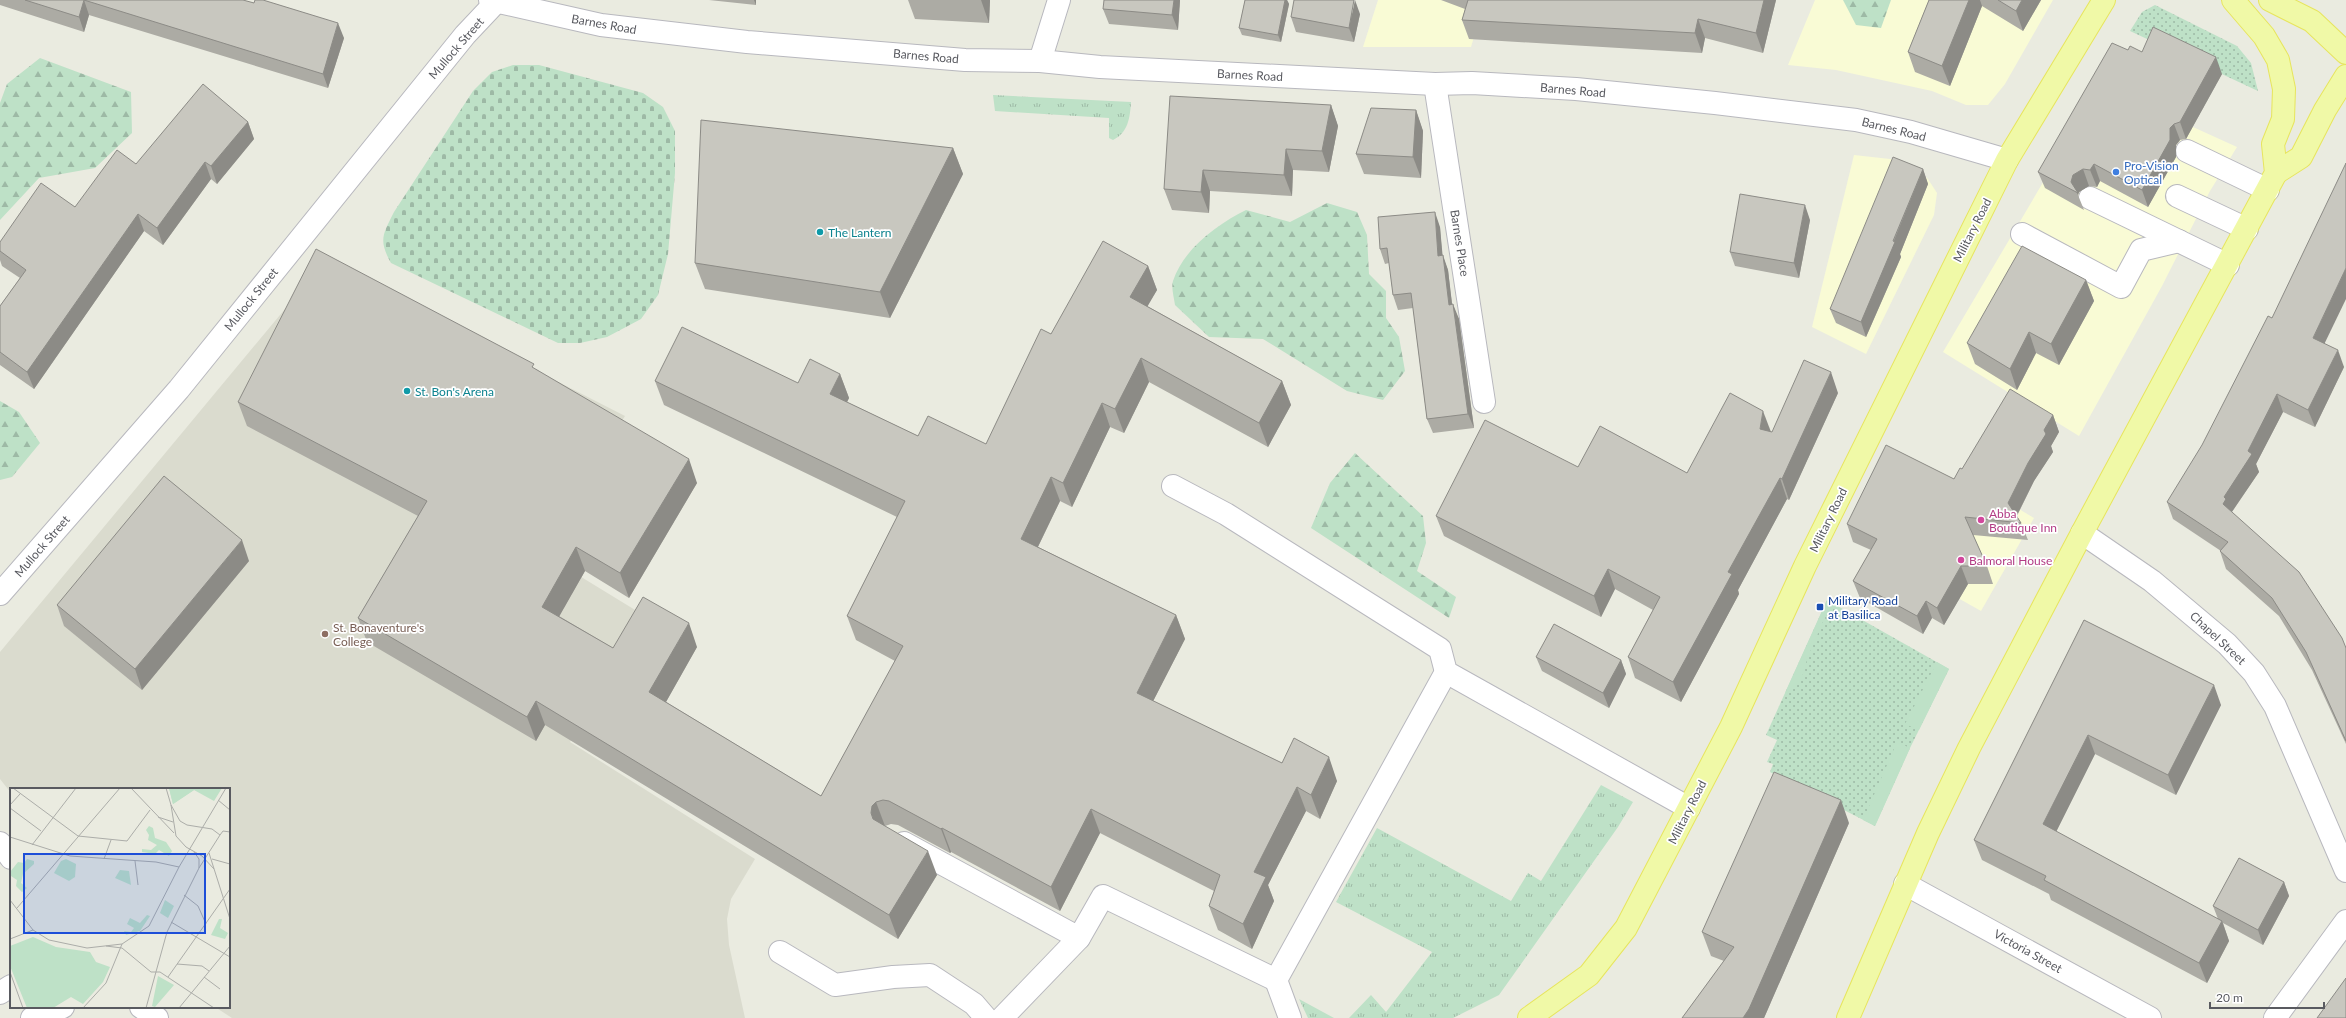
<svg xmlns="http://www.w3.org/2000/svg" width="2346" height="1018" viewBox="0 0 2346 1018" font-family="Lato,sans-serif">
<defs>
<pattern id="grass-tufts" width="24" height="20" patternUnits="userSpaceOnUse"><rect width="24" height="20" fill="#bee1c7"/><path d="M3 7l-1-3M5 7V3M7 7l1-3M15 17l-1-3M17 17v-4M19 17l1-3" fill="none" stroke="#9db9a5"/></pattern>
<pattern id="forest-firs" width="22" height="20" patternUnits="userSpaceOnUse"><rect width="22" height="20" fill="#bee1c7"/><path d="M5 1l3.5 6h-7zM16 11l3.5 6h-7z" fill="#9db9a5"/></pattern>
<pattern id="cemetery-stones" width="16" height="16" patternUnits="userSpaceOnUse"><rect width="16" height="16" fill="#bee1c7"/><path d="M2 7V4a2 2 0 0 1 4 0v3zM10 15v-3a2 2 0 0 1 4 0v3z" fill="#9db9a5"/></pattern>
<pattern id="park-dots" width="8" height="8" patternUnits="userSpaceOnUse"><rect width="8" height="8" fill="#bee1c7"/><path d="M2 2h.1M6 6h.1" fill="none" stroke="#9db9a5" stroke-width="1.8" stroke-linecap="round"/></pattern>
</defs>
<rect width="100%" height="100%" fill="#eaebe0"/>
<g fill="#f9fbd5">
<polygon points="1378,0 1485,0 1471,47 1363,47"/>
<polygon points="1815,0 2053,0 2005,84 1988,105 1966,105 1932,91 1836,70 1788,65"/>
<polygon points="2193,127 2237,147 2210,191 2162,286 2079,436 1943,352 2055,162"/>
<polygon points="1854,155 1899,160 1913,166 1928,179 1937,193 1934,215 1866,354 1812,327"/>
<polygon points="1967,478 2034,518 1981,611 1917,575"/>
</g>
<polygon fill="#dadbce" points="324,262 625,416 542,553 645,616 570,742 755,859 731,899 727,919 729,945 745,1018 232,1018 215,1007 229,1007 229,789 11,789 11,793 0,779 0,652"/>
<g fill="url(#grass-tufts)">
<path d="M993 95 1131 102C1130 118 1128 133 1113 140L1109 138V118L995 111Z"/>
<polygon points="1601,785 1633,802 1618,827 1499,995 1453,1018 1349,1018 1371,995 1386,1012 1432,952 1336,902 1377,828 1511,901 1528,873 1541,881"/>
<polygon points="1299,999 1334,1018 1308,1018"/>
</g>
<g fill="url(#forest-firs)">
<polygon points="1843,0 1891,0 1881,28 1856,25"/>
<polygon points="40,58 131,92 132,133 95,168 39,178 0,220 0,103 7,84"/>
<path d="M1327 203 1357 212 1367 235 1369 274 1386 291V318L1399 337 1405 371 1383 400 1347 391 1263 339 1209 337 1175 305C1174 298 1171 287 1173 281 1184 248 1218 224 1246 210L1290 222Z"/>
<polygon points="0,401 19,412 40,443 12,477 0,480"/>
<polygon points="1355,453 1423,516 1426,543 1417,571 1456,597 1449,618 1311,528 1330,483"/>
</g>
<path fill="url(#cemetery-stones)" d="M513 65H539L643 93 663 107 675 131V173L668 254 658 295 641 319 607 337 580 343H558L391 263C378 240 383 234 394 212L473 91 492 72Z"/>
<g fill="url(#park-dots)">
<polygon points="2155,5 2237,46 2251,63 2258,91 2130,31 2142,12"/>
<polygon points="1827,600 1949,669 1910,748 1875,826 1770,772 1773,764 1767,762 1777,740 1766,735"/>
</g>
<g fill="#bee1c7">
<polygon points="1827,600 1831,603 1807,659 1804,673 1790,691 1785,693"/>
<polygon points="1937,662 1949,669 1919,730 1905,724"/>
<polygon points="1897,742 1910,748 1875,826 1863,820"/>
</g>
<g fill="none" stroke-linecap="round" stroke-linejoin="round">
<defs>
<g id="minor">
<polyline points="490,0 601,25 747,42 965,60 1040,61 1100,67 1435,84 1472,83 1576,89 1715,103 1856,120 1911,132 2007,160"/>
<polyline points="1040,61 1059,0"/>
<polyline points="1435,84 1484,402"/>
<polyline points="2187,151 2268,190"/>
<polyline points="2177,196 2247,229"/>
<polyline points="2090,198 2228,265"/>
<polyline points="2022,234 2121,287 2141,250 2179,241"/>
<polyline points="1173,486 1226,514 1440,649 1446,672 1689,808"/>
<polyline points="2082,533 2152,581 2227,644 2254,673 2275,706 2346,871"/>
<polyline points="0,594 179,389 465,35 498,0"/>
<polyline points="0,843 11,858"/>
<polyline points="904,843 1079,938 1103,896 1276,980"/>
<polyline points="1905,884 2150,1018"/>
<polyline points="780,952 835,985 893,977 930,975 974,1004 986,1018"/>
<polyline points="0,993 11,986"/>
<polyline points="141,1007 157,1018"/>
<polyline points="32,1018 63,1007"/>
<polyline points="1002,1018 1079,938"/>
<polyline points="1290,1018 1276,980 1446,672"/>
<polyline points="2275,1018 2346,921"/>
</g>
<g id="major">
<polyline points="2270,0 2312,21 2346,53"/>
<polyline points="2276,173 2301,157 2325,110 2346,76"/>
<polyline points="1529,1018 1589,975 1626,928 1731,727 1805,566 2007,160 2104,0"/>
<polyline points="1848,1018 1928,833 1969,748 2082,533 2276,173 2273,144 2283,119 2284,89 2278,60 2264,36 2233,0"/>
</g>
</defs>
<use href="#minor" stroke="#b8b8be" stroke-width="24"/>
<use href="#major" stroke="#e7e55d" stroke-width="24"/>
<use href="#minor" stroke="#fff" stroke-width="22"/>
<use href="#major" stroke="#f0f9a7" stroke-width="22"/>
</g>
<g fill="#acaba4">
<polygon points="0,0 243,0 344,38 328,88 89,15 84,32 0,5"/>
<polygon points="709,0 756,0 756,5"/>
<polygon points="908,0 990,0 989,23 915,19"/>
<polygon points="1180,0 1178,30 1109,24 1103,9"/>
<polygon points="1245,0 1287,0 1289,4 1281,42 1242,35 1239,28"/>
<polygon points="1441,0 1776,0 1763,53 1705,38 1702,53 1469,39 1462,20 1465,9"/>
<polygon points="1929,0 2041,0 2023,31 1982,6 1950,86 1915,72 1908,52"/>
<polygon points="1360,14 1354,42 1296,32 1291,17"/>
<polygon points="2128,50 2142,52 2222,74 2186,139 2180,140 2176,145 2176,157 2148,207 2100,181 2097,187 2089,186 2079,192 2078,195 2084,210 2045,188 2038,172"/>
<polygon points="1331,105 1338,126 1329,172 1293,170 1292,196 1210,191 1209,213 1172,210 1164,189"/>
<polygon points="1416,110 1423,131 1421,178 1364,174 1356,154"/>
<polygon points="248,122 254,139 217,184 211,179 163,245 144,231 34,389 0,365 0,306 20,278 2,266 0,260 0,251 75,207 136,164"/>
<polygon points="953,148 963,174 890,318 705,289 695,263"/>
<polygon points="1923,169 1928,184 1900,254 1901,257 1866,337 1836,323 1830,309"/>
<polygon points="1810,220 1799,278 1735,266 1730,252"/>
<polygon points="1440,227 1442,255 1448,270 1452,305 1459,319 1474,428 1433,433 1427,419 1413,308 1398,310 1393,295 1389,263 1385,264 1380,249"/>
<polygon points="1148,266 1157,290 1147,306 1282,381 1291,405 1268,447 1149,382 1124,433 1110,427 1072,507 1060,501 1038,547 1176,615 1185,639 1153,701 1282,763 1337,781 1320,819 1306,811 1268,885 1274,901 1252,949 1218,930 1209,906 1214,891 1100,833 1060,911 951,852 950,853 898,825 891,824 885,826 937,875 898,939 545,725 536,741 367,642 358,618 418,516 247,426 238,402 536,369 697,483 629,598 585,571 559,616 613,648 697,647 666,702 821,796 895,661 856,640 847,616 897,517 664,405 655,381 798,383 840,374 849,398 847,402 918,436 986,444 1051,334"/>
<polygon points="2086,280 2094,301 2059,365 2036,353 2017,390 1975,364 1967,343"/>
<polygon points="2325,344 2344,367 2315,427 2283,412 2256,464 2259,472 2232,512 2346,648 2346,744 2312,670 2279,616 2226,569 2220,551 2221,551 2173,519 2167,502"/>
<polygon points="1838,393 1789,500 1787,499 1738,590 1739,594 1681,702 1635,678 1628,657 1653,610 1615,589 1601,617 1444,536 1436,516 1578,467 1687,473 1771,432 1772,432"/>
<polygon points="2053,415 2059,432 2051,446 2053,452 2034,481 2017,516 2021,523 2028,540 1973,535 1987,566 1993,584 1968,584 1944,625 1932,618 1923,634 1860,598 1853,581 1871,550 1853,542 1847,524 1954,479 1962,469"/>
<polygon points="249,561 142,690 64,626 57,605"/>
<polygon points="2084,620 2221,705 2176,795 2095,754 2056,832 2218,919 2213,906 2284,882 2289,896 2263,945 2223,923 2229,941 2207,983 2051,900 2049,894 1982,860 1974,840"/>
<polygon points="1536,657 1621,660 1626,674 1609,708 1542,671"/>
<polygon points="1849,823 1764,1018 1682,1018 1724,961 1711,956 1702,932"/>
</g>
<g fill="#8c8b86">
<polygon points="84,0 89,15 84,32 79,17"/>
<polygon points="754,0 756,0 756,5"/>
<polygon points="981,0 990,0 989,23"/>
<polygon points="1174,0 1180,0 1178,30 1172,15"/>
<polygon points="1285,0 1287,0 1289,4 1281,42 1278,35"/>
<polygon points="1355,0 1360,14 1354,42 1349,28"/>
<polygon points="1764,0 1776,0 1763,53 1756,33"/>
<polygon points="1969,0 1980,0 1982,6 1950,86 1942,66"/>
<polygon points="2022,0 2041,0 2023,31 2016,11"/>
<polygon points="1698,19 1705,38 1702,53 1695,33"/>
<polygon points="338,23 344,38 328,88 323,74"/>
<polygon points="2216,57 2222,74 2186,139 2180,122"/>
<polygon points="1331,105 1338,126 1329,172 1322,151"/>
<polygon points="1416,110 1423,131 1421,178 1413,157"/>
<polygon points="248,122 254,139 217,184 211,166"/>
<polygon points="2174,124 2180,140 2176,145 2176,157 2148,207 2142,190 2170,128"/>
<polygon points="953,148 963,174 890,318 880,292"/>
<polygon points="1286,149 1293,170 1292,196 1284,175"/>
<polygon points="205,162 211,179 163,245 157,228"/>
<polygon points="2094,164 2100,181 2097,187 2090,170"/>
<polygon points="1923,169 1928,184 1900,254 1901,257 1866,337 1861,322"/>
<polygon points="2083,169 2089,186 2079,192 2078,195 2071,182 2073,175"/>
<polygon points="1203,170 1210,191 1209,213 1201,192"/>
<polygon points="1805,205 1810,220 1799,278 1794,263"/>
<polygon points="1435,212 1440,227 1444,271 1438,256"/>
<polygon points="138,214 144,231 34,389 27,372"/>
<polygon points="1443,255 1448,270 1454,320 1449,305"/>
<polygon points="1148,266 1157,290 1139,321 1130,297"/>
<polygon points="2346,268 2346,299 2319,355 2313,338"/>
<polygon points="2086,280 2094,301 2059,365 2051,344"/>
<polygon points="1453,304 1459,319 1474,428 1468,414"/>
<polygon points="2029,332 2036,353 2017,390 2010,369"/>
<polygon points="2338,350 2344,367 2315,427 2308,410"/>
<polygon points="1141,358 1149,382 1124,433 1115,409"/>
<polygon points="1831,372 1838,393 1789,500 1782,479"/>
<polygon points="840,374 849,398 839,418 830,394"/>
<polygon points="1282,381 1291,405 1268,447 1259,423"/>
<polygon points="2277,394 2283,412 2256,464 2259,472 2231,513 2223,504 2224,497"/>
<polygon points="1102,403 1110,427 1072,507 1063,483"/>
<polygon points="1763,411 1771,432 1768,449 1760,429"/>
<polygon points="2053,415 2059,432 2051,446 2053,452 2034,481 2014,521 2008,503 2044,430"/>
<polygon points="689,459 697,483 629,598 620,573"/>
<polygon points="1051,477 1060,501 1030,563 1021,539"/>
<polygon points="1780,478 1787,499 1738,590 1739,594 1681,702 1673,682 1728,572"/>
<polygon points="242,540 249,561 142,690 135,669"/>
<polygon points="576,547 585,571 551,631 542,607"/>
<polygon points="1961,566 1968,584 1944,625 1937,608"/>
<polygon points="1608,569 1615,589 1601,617 1594,596"/>
<polygon points="1926,601 1932,618 1923,634 1917,616"/>
<polygon points="1176,615 1185,639 1145,717 1137,693"/>
<polygon points="689,623 697,647 658,716 649,692"/>
<polygon points="1621,660 1626,674 1609,708 1603,693"/>
<polygon points="2214,685 2221,705 2176,795 2168,775"/>
<polygon points="536,701 545,725 536,741 527,717"/>
<polygon points="2088,735 2095,754 2050,844 2043,824"/>
<polygon points="1329,757 1337,781 1320,819 1311,795"/>
<polygon points="1297,787 1306,811 1268,885 1274,901 1252,949 1243,924 1254,872"/>
<polygon points="1841,800 1849,823 1764,1018 1743,1018"/>
<polygon points="876,802 885,826 880,837 871,813 872,806"/>
<polygon points="1091,809 1100,833 1060,911 1051,887"/>
<polygon points="942,828 951,852 950,853 941,829"/>
<polygon points="928,851 937,875 898,939 889,915"/>
<polygon points="2284,882 2289,896 2263,945 2258,930"/>
<polygon points="2222,921 2229,941 2207,983 2199,963"/>
</g>
<g fill="#c8c7bf" stroke="#8c8b86">
<polygon points="25,0 84,0 79,17"/>
<polygon points="84,0 243,0 254,3 255,0 263,0 338,23 323,74"/>
<polygon points="1104,0 1174,0 1172,15 1103,9"/>
<polygon points="1245,0 1285,0 1278,35 1239,28"/>
<polygon points="1294,0 1354,0 1349,28 1291,17"/>
<polygon points="1468,0 1764,0 1756,33 1698,19 1695,33 1462,20"/>
<polygon points="1929,0 1969,0 1942,66 1908,52"/>
<polygon points="1998,0 2022,0 2016,11"/>
<polygon points="2153,27 2216,57 2180,122 2174,124 2170,128 2170,140 2142,190 2094,164 2090,170 2083,169 2073,175 2071,182 2078,193 2038,172 2112,43 2128,50 2130,46 2142,52"/>
<polygon points="203,84 248,122 211,166 205,162 157,228 138,214 27,372 0,352 0,306 26,270 0,251 0,242 41,183 75,207 117,150 136,164"/>
<polygon points="1170,96 1331,105 1322,151 1286,149 1284,175 1203,170 1201,192 1164,189"/>
<polygon points="1371,108 1416,110 1413,157 1356,154"/>
<polygon points="701,120 953,148 880,292 695,263"/>
<polygon points="1893,157 1923,169 1893,241 1895,242 1861,322 1830,309"/>
<polygon points="2346,163 2346,268 2313,338 2338,350 2308,410 2277,394 2248,451 2252,454 2224,497 2226,499 2223,504 2299,572 2342,638 2346,648 2346,741 2306,652 2272,598 2220,551 2228,542 2167,502 2202,445 2268,316 2272,318"/>
<polygon points="1740,194 1805,205 1794,263 1730,252"/>
<polygon points="1435,212 1438,256 1443,255 1449,305 1453,304 1468,414 1427,419 1411,293 1393,295 1387,248 1380,249 1378,217"/>
<polygon points="1103,241 1148,266 1130,297 1282,381 1259,423 1141,358 1115,409 1102,403 1063,483 1051,477 1021,539 1176,615 1137,693 1282,763 1294,738 1329,757 1311,795 1297,787 1254,872 1266,877 1243,924 1209,906 1220,875 1091,809 1051,887 942,828 941,829 889,801 883,800 876,802 872,806 871,813 873,819 928,851 889,915 536,701 527,717 358,618 427,501 238,402 316,249 534,364 532,367 689,459 620,573 576,547 542,607 613,648 643,597 689,623 649,692 821,796 903,646 847,616 905,501 655,381 682,327 798,383 810,359 840,374 830,394 918,436 928,416 986,444 1041,329 1051,334"/>
<polygon points="2022,246 2086,280 2051,344 2029,332 2010,369 1967,343"/>
<polygon points="1804,360 1831,372 1782,479 1780,478 1728,572 1732,574 1673,682 1628,657 1660,597 1608,569 1594,596 1436,516 1485,420 1578,467 1600,426 1687,473 1730,393 1763,411 1760,429 1772,432"/>
<polygon points="2010,389 2053,415 2044,430 2046,434 2028,463 2008,503 2021,523 1965,517 1987,566 1961,566 1937,608 1926,601 1917,616 1853,581 1877,539 1847,524 1886,445 1954,479 1960,468 1962,469"/>
<polygon points="164,476 242,540 135,669 57,605"/>
<polygon points="2084,620 2214,685 2168,775 2088,735 2043,824 2222,921 2199,963 2044,880 2046,876 1974,840"/>
<polygon points="1554,624 1621,660 1603,693 1536,657"/>
<polygon points="1774,772 1841,800 1749,1009 1743,1018 1682,1018 1734,947 1702,932"/>
<polygon points="2239,858 2284,882 2258,930 2213,906"/>
<polygon points="2346,978 2346,1018 2317,1018"/>
</g>
<circle fill="#3f7fe0" stroke="#fff" stroke-width="1.5" cx="2116" cy="172" r="4"/>
<g fill="#0f9aa8" stroke="#fff" stroke-width="1.5">
<circle cx="820" cy="232" r="4"/>
<circle cx="407" cy="391" r="4"/>
</g>
<g fill="#d1479c" stroke="#fff" stroke-width="1.5">
<circle cx="1981" cy="520" r="4"/>
<circle cx="1961" cy="560" r="4"/>
</g>
<rect fill="#1a4fb4" stroke="#fff" stroke-width="1.5" x="1816" y="603" width="8" height="8" rx="2"/>
<circle fill="#8d6e63" stroke="#fff" stroke-width="1.5" cx="325" cy="634" r="4"/>
<g text-anchor="middle" dominant-baseline="central" stroke-width="3.5" stroke-linejoin="round" paint-order="stroke">
<g font-size="12" fill="#595a60" stroke="#fff">
<text transform="translate(604 24) rotate(10)">Barnes Road</text>
<text transform="translate(456 48) rotate(-49)">Mullock Street</text>
<text transform="translate(926 56) rotate(5)">Barnes Road</text>
<text transform="translate(1250 75) rotate(3)">Barnes Road</text>
<text transform="translate(1573 90) rotate(5)">Barnes Road</text>
<text transform="translate(1894 129) rotate(14)">Barnes Road</text>
<text transform="translate(1972 230) rotate(-63)">Military Road</text>
<text transform="translate(1460 243) rotate(81)">Barnes Place</text>
<text transform="translate(251 299) rotate(-51)">Mullock Street</text>
<text transform="translate(1828 520) rotate(-64)">Military Road</text>
<text transform="translate(42 546) rotate(-49)">Mullock Street</text>
<text transform="translate(2218 638) rotate(43)">Chapel Street</text>
<text transform="translate(1687 812) rotate(-63)">Military Road</text>
<text transform="translate(2028 951) rotate(29)">Victoria Street</text>
</g>
<g font-size="12" fill="#366cbe" stroke="#fff" text-anchor="start">
<text x="2124" y="165">Pro-Vision<tspan x="2124" dy="14">Optical</tspan></text>
</g>
<g font-size="12" fill="#0d838f" stroke="#fff" text-anchor="start">
<text x="828" y="232">The Lantern</text>
<text x="415" y="391">St. Bon's Arena</text>
</g>
<g font-size="12" fill="#b23c85" stroke="#fff" text-anchor="start">
<text x="1989" y="513">Abba<tspan x="1989" dy="14">Boutique Inn</tspan></text>
<text x="1969" y="560">Balmoral House</text>
</g>
<g font-size="12" fill="#164399" stroke="#fff" text-anchor="start">
<text x="1828" y="600">Military Road<tspan x="1828" dy="14">at Basilica</tspan></text>
</g>
<g font-size="12" fill="#785e54" stroke="#fff" text-anchor="start">
<text x="333" y="627">St. Bonaventure's<tspan x="333" dy="14">College</tspan></text>
</g>
</g>
<g transform="translate(10 788)">
<rect width="220" height="220" fill="#eaebe0"/>
<path d="M137 127 140 128 130 143 116 147 114 143 121 144 124 140 117 136 120 130 130 135Z" fill="#bee1c7"/>
<path d="M139 38 143 40 145 50 156 54 162 63 159 68 149 62 145 66 132 64V61L141 62 147 57 138 52 139 47 136 42ZM17 71 24 73V76L13 86 11 95 17 100 12 104 6 98 7 92 1 88 0 84 8 74 14 75ZM110 82 119 83 121 97 105 90ZM209 131H212L210 140 218 145 215 151 201 147Z" fill="#bee1c7"/>
<path d="M56 71 66 76 65 89 59 93 44 85 51 73Z" fill="#bee1c7"/>
<path d="M159 0H212L204 13 184 2 163 16ZM155 112 164 118 158 130 150 125ZM23 149 46 159 80 164 86 174 100 179 93 194 73 216 61 209 43 220H17L0 178V158ZM148 188 164 197 145 219 142 218Z" fill="#bee1c7"/>
<path d="M159 0H183L184 2 163 16Z" fill="#bee1c7"/>
<path fill="none" stroke="#acada9" stroke-width="1" d="M3 0 68 48 117 53 140 22M121 0 164 45M156 0 161 17 170 33 177 37 202 41 210 47M208 12 220 22M0 17 10 6M161 17 166 48 176 59 192 68 204 81M0 20 31 43M148 29 163 34M210 47 213 43 220 44M0 49 60 68 146 74 169 79M22 57 66 0M199 65 220 131M94 71 101 52M202 71 220 76M125 73 128 97M189 80 210 47M174 107 188 118 196 136M0 112 23 142 39 152 77 160 112 156M7 120 110 0M161 134 220 169M0 151 23 142M96 158 112 160 141 184H150L204 220M167 176 192 178 199 183M0 184 13 220M158 189 220 101M194 189 210 201M73 220 96 195 112 156 139 138 169 79 216 0M136 220 157 144 189 80V71L184 64M169 220 220 158"/>
<path fill="#1d4ed8" fill-opacity="0.15" stroke="#1d4ed8" stroke-width="2" d="M14 66H195V145H14Z"/>
<rect width="220" height="220" fill="none" stroke="#595a60" stroke-width="2"/>
</g>
<path d="M2210 1002v6h114v-6" fill="none" stroke="#595a60" stroke-width="2"/>
<text x="2216" y="1002" font-size="12" fill="#595a60" stroke="#ffffff" stroke-width="3" paint-order="stroke">20 m</text>
</svg>
